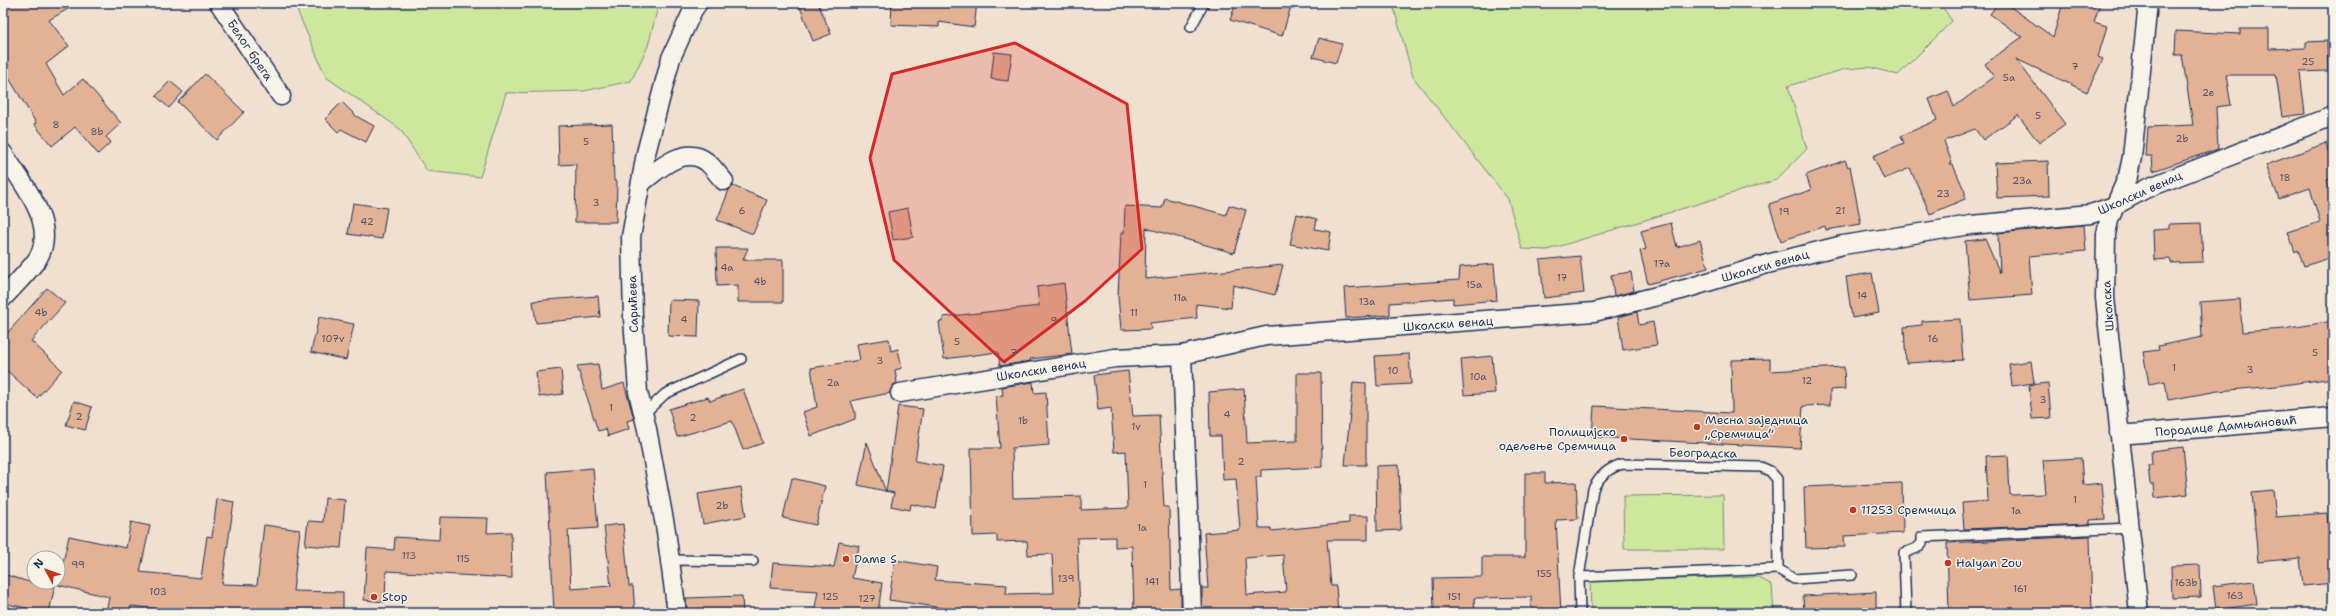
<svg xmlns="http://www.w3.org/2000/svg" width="2336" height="616" viewBox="0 0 2336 616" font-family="'Shantell Sans',sans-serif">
<rect width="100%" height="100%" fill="#f1e0cf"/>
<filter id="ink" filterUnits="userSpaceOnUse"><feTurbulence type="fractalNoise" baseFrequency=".025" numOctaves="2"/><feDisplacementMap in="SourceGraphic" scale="8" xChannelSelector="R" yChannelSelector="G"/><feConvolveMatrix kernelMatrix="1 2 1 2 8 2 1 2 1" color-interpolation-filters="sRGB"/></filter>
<g filter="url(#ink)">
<g fill="#cde79d" stroke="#748b7e">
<polygon points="298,3 659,3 648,46 631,81 584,91 506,93 480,177 427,171 400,129 326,77 296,8"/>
<polygon points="1397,3 1940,3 1952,21 1898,75 1869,67 1845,69 1788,86 1807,149 1776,180 1547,250 1522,249 1508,199 1413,77 1393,5"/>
<polygon points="1723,495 1724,549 1624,549 1623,496"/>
<polygon points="1758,577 1772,585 1774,613 1591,613 1590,581"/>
</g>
<g fill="#e3b294" stroke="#1b2f5e" fill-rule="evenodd">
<polygon points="3,3 78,3 49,20 69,46 46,64 64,95 83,79 121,123 106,137 111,142 98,154 75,127 52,146 34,124 36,123 3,68"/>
<polygon points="810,3 818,3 831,34 813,41 800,7"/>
<polygon points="892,3 977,3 974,27 939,22 939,27 891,25"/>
<polygon points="1236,3 1292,3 1282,36 1230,20"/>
<polygon points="1998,3 2005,3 2053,37 2063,3 2100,3 2094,22 2107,26 2098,57 2103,59 2087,92 2016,59 2065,124 2039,143 2018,115 1983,140 1975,129 1944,141 1952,163 1949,165 1953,165 1965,192 1965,199 1930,214 1910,168 1884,179 1873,156 1904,143 1901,136 1937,120 1929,99 1948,91 1954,107 1994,77 1985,64 2022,37 1990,14"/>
<polygon points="2240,29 2269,29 2269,49 2306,48 2306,42 2327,41 2328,71 2300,72 2305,114 2282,117 2276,75 2226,75 2231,105 2216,107 2218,149 2153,171 2152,156 2146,156 2148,127 2193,125 2182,55 2175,55 2176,31 2240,34"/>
<polygon points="1319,38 1342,44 1336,63 1313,57"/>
<polygon points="994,52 1012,54 1008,81 991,79"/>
<polygon points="205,74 244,112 217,140 178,102"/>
<polygon points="170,81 183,92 169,108 156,96"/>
<polygon points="342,102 356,116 374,126 366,142 341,129 338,132 325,119"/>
<polygon points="612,124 614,181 617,181 616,222 575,222 576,164 559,165 558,126"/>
<polygon points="2326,143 2328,152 2333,151 2333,178 2327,180 2333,199 2333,257 2304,266 2298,250 2295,252 2288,232 2320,222 2310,188 2279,199 2266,165"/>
<polygon points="1845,160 1848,167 1850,166 1861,224 1826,230 1825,226 1781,241 1769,204 1811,190 1806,175"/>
<polygon points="2048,161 2049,196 1997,198 1995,163"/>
<polygon points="733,186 767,200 753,234 717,220 729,190"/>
<polygon points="1165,198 1226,215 1229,205 1246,210 1234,253 1146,228 1145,279 1283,265 1275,295 1233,285 1231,308 1196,304 1197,318 1150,323 1151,329 1121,330 1118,296 1121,233 1124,233 1125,206 1162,208"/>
<polygon points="353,203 387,208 382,239 348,234"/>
<polygon points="908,208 913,237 893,240 888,212"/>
<polygon points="1297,214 1317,219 1315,229 1331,232 1328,251 1290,244"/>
<polygon points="1671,223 1677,247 1700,240 1708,268 1648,284 1640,251 1646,249 1641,231"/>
<polygon points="2201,223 2203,262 2171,263 2170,259 2154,260 2153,230 2169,229 2169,224"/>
<polygon points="2084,225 2086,251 2029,256 2032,295 1970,300 1965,241 1985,239 2000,273 1998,233"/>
<polygon points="716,248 748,248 743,260 783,260 783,302 738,302 738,285 717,286"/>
<polygon points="1580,256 1584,293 1544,298 1540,260"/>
<polygon points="1494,264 1497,300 1453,304 1453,298 1390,303 1390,315 1346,318 1344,288 1459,280 1460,267"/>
<polygon points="1631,272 1634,291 1614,296 1611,275"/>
<polygon points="1872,273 1879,313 1852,318 1846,277"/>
<polygon points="1064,283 1072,354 1030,359 1031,361 1000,366 998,352 944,359 939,322 943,321 943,317 1039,306 1037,287"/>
<polygon points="47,288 65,303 31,341 62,370 37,398 3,367 3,338"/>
<polygon points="598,296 600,317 536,323 533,301"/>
<polygon points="2240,299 2242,332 2284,329 2333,321 2333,378 2276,386 2218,391 2168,400 2165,381 2149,384 2143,352 2159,350 2158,346 2202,337 2200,302"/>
<polygon points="669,300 699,301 698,337 668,336"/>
<polygon points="1637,312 1639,325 1653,322 1657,345 1623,350 1618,317"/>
<polygon points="319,317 354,324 346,360 311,352"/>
<polygon points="1960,319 1963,360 1906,363 1904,327 1922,325 1922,321"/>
<polygon points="889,339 891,351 898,349 902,368 895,370 897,383 893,385 890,393 851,401 855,412 855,419 811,436 803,412 817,407 811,368 860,360 857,344"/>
<polygon points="1409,354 1411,384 1377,386 1375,356"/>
<polygon points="1492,356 1495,393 1464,395 1461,359"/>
<polygon points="1770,359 1770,371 1844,367 1845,389 1830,390 1830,405 1803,406 1800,448 1592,437 1594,406 1732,413 1731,360"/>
<polygon points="2031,361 2034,383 2012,386 2009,364"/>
<polygon points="598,364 602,390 624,383 634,419 627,421 629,429 608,436 606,429 598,431 577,366"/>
<polygon points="561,369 563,394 539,397 536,372"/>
<polygon points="1128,371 1133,416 1159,415 1164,507 1169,507 1171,590 1181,589 1181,613 1134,613 1132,546 1115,547 1115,537 1077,538 1080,613 943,613 943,608 889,600 895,560 937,567 935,580 1007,585 1006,594 1054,593 1052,554 1028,555 1027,541 997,542 997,535 973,536 971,448 1000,448 996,396 1003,395 1002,387 1033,382 1034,393 1046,392 1049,445 1012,448 1013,498 1081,496 1081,510 1128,508 1126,451 1114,452 1111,408 1098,410 1094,375"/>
<path d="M1297 373H1321L1322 467 1261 470V477H1256L1259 528H1271V531L1349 523V516H1368V540H1327L1331 586H1336L1338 613H1202V588H1208L1204 533 1240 530 1236 479 1223 480 1221 436H1210L1209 392 1244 389 1247 443 1297 441ZM1283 555 1286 592 1247 595 1245 558Z"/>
<polygon points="1353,382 1366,383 1366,465 1345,465"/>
<polygon points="2048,383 2051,418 2032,419 2029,385"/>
<polygon points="743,389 763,443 743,450 732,421 677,437 669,409 708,397 710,401"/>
<polygon points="74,401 92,407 85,430 66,425"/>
<polygon points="898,406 923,409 915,461 943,466 936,509 911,504 910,510 891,506 894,493 858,485 867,442 886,492"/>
<polygon points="2183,447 2188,494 2155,498 2154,484 2150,484 2148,465 2152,465 2151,451"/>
<polygon points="2008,455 2010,495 2046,494 2043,460 2081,458 2083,485 2102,483 2105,519 2090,520 2090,524 1964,529 1962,503 1988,501 1986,456"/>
<polygon points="1399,465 1401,530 1377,531 1376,466"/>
<polygon points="593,468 598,528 568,530 571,589 611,586 604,526 623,524 629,586 633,586 635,613 554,613 547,472"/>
<polygon points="1525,473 1545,473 1545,483 1576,482 1578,519 1556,520 1561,613 1532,613 1531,597 1474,598 1475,613 1439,613 1439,611 1434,611 1433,578 1482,577 1482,557 1525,557"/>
<polygon points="792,478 825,486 816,525 783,518"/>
<polygon points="1902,483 1903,533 1844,536 1845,547 1806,548 1804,487"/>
<polygon points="741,487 746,516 703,524 698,494"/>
<polygon points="2273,490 2276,517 2327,513 2333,583 2303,586 2300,558 2258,562 2252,492"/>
<polygon points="325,498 345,500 341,548 305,545 308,521 323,522"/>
<polygon points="217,499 234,502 222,584 257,585 264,525 300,530 293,591 343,592 343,613 197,613 131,606 130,613 106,613 109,597 58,585 69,536 126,548 131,522 150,526 140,572 201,578 207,536 212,537"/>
<polygon points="440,517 488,518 487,533 511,532 512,578 386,571 385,602 364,600 367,548 394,550 395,537 439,540"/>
<polygon points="2090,536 2092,613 1949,613 1947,543"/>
<polygon points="839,542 859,546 852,578 882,583 878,613 814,613 818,591 770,588 773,563 834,567"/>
<polygon points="2200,565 2201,597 2172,598 2171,566"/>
<polygon points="3,574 29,582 55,585 49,613 3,603"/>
<polygon points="2254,581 2257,604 2216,610 2213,586"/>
<polygon points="1876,592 1876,613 1804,613 1803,596"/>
<polygon points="742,596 743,613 687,613 686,598"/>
</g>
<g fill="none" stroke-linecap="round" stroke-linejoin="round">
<defs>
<g id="lane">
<polyline points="1191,27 1204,3"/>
<polyline points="647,417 647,411 665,394 741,359"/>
<polyline points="671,560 753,561"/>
<polyline points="1579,577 1778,569"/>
<path d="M1580 613 1579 577 1593 489C1600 476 1607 469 1622 464L1761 467 1770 471 1777 479 1778 569 1794 579 1852 575"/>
<polyline points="1906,613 1904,553 1917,548 1922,543 1922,537 2131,528"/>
</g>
<g id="street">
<polyline points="219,3 281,96"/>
<path d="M3 153C21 182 61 226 36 261 26 274 14 286 3 298"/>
<path d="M641 183C658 170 684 144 707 162 713 167 718 175 724 181"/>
<polyline points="900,393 1115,358 1182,355"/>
<polyline points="2119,433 2131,434 2333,417"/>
<polyline points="677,613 666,531 647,429 638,392 633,317 631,237 646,153 671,58 693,10 698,3"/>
<polyline points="1192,613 1182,355 1266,336 1594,312 1685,289 1767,264 1843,245 1971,225 2091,214 2114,206 2145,189 2333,116"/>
<polyline points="2139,613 2105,298 2106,234 2109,220 2128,176 2132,157 2148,3"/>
</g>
</defs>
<use href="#lane" stroke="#1b2f5e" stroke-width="12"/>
<use href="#street" stroke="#1b2f5e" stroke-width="21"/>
<use href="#lane" stroke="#f7f3e8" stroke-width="9"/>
<use href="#street" stroke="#f7f3e8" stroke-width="18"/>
</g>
</g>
<path fill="#d62828" fill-opacity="0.2" stroke="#d62828" stroke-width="3" stroke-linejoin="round" d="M1015 43 1127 104 1142 249 1085 301 1004 362 894 260 870 158 892 74Z"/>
<g fill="#c8321e" stroke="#f7f3e8" stroke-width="1.5">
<circle cx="1697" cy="427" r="4"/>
<circle cx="1624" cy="439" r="4"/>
<circle cx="1853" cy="510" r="4"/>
<circle cx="846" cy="559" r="4"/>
<circle cx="1948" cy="563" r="4"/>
<circle cx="374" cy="597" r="4"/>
</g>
<g text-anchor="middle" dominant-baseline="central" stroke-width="3" stroke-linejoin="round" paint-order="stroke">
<g font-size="10" fill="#4d506c">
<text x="2308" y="61">25</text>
<text x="2075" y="66">7</text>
<text x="2009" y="77">5a</text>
<text x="2208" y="92">2e</text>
<text x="2038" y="115">5</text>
<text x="56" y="124">8</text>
<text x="97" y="131">8b</text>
<text x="2182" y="138">2b</text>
<text x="586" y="141">5</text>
<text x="2285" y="177">18</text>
<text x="2022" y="180">23a</text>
<text x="1943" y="193">23</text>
<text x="596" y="202">3</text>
<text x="742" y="210">6</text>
<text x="1840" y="210">21</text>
<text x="1784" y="211">19</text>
<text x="367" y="221">42</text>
<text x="1662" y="263">17a</text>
<text x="727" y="267">4a</text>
<text x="1562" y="277">17</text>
<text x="760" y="281">4b</text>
<text x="1474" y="284">15a</text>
<text x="1862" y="295">14</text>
<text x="1180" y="297">11a</text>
<text x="1367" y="301">13a</text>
<text x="41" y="312">4b</text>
<text x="1134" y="312">11</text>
<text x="684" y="319">4</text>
<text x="1054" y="320">9</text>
<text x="333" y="338">107v</text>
<text x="1933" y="338">16</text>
<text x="957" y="341">5</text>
<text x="1014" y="352">7</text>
<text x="2315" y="352">5</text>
<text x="880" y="360">3</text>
<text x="2174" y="367">1</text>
<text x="2250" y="369">3</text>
<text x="1393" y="370">10</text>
<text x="1478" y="376">10a</text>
<text x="1807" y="380">12</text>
<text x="833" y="382">2a</text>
<text x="2043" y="399">3</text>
<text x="611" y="407">1</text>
<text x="1227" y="414">4</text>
<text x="79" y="416">2</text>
<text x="693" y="417">2</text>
<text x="1023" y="420">1b</text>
<text x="1136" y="426">1v</text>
<text x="1241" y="461">2</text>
<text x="1145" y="484">1</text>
<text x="2075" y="499">1</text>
<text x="722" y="505">2b</text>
<text x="2016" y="510">1a</text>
<text x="1142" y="527">1a</text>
<text x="409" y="555">113</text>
<text x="463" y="558">115</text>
<text x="78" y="564">99</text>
<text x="1544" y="573">155</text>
<text x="1066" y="578">139</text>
<text x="1152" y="581">141</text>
<text x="2186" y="582">163b</text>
<text x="2020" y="588">161</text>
<text x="158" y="591">103</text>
<text x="2235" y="595">163</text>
<text x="830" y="596">125</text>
<text x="1454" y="596">151</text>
<text x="867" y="598">127</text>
</g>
<g font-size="12" fill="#1b2f5e" stroke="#f7f3e8">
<text transform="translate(250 50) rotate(56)">Белог брега</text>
<text transform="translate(2140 193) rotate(-24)">Школски венац</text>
<text transform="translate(1765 266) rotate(-16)">Школски венац</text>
<text transform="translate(633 304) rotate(-92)">Сарићева</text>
<text transform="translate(2108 306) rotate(-94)">Школска</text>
<text transform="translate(1448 324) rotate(-4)">Школски венац</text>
<text transform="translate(1041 370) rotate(-9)">Школски венац</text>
<text transform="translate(2226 426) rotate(-5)">Породице Дамњановић</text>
<text transform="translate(1703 453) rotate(1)">Београдска</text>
</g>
<g font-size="12" fill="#1b2f5e" stroke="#f7f3e8" text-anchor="start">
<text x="1705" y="420">Месна заједница<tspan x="1705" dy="14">„Сремчица”</tspan></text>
<text x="1616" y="432" text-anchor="end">Полицијско<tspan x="1616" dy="14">одељење Сремчица</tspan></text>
<text x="1861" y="510">11253 Сремчица</text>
<text x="854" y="559">Dame S</text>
<text x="1956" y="563">Haiyan Zou</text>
<text x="382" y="597">Stop</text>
</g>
</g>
<rect width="2336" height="616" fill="none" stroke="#f7f3e8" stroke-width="16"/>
<rect x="8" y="8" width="2320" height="600" fill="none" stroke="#1b2f5e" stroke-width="1.5" filter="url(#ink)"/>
<g transform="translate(46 570) rotate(311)"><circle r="19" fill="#f7f3e8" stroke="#9fa5b1"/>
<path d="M0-3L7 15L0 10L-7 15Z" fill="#c8321e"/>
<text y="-6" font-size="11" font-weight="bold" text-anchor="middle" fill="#1b2f5e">N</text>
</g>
</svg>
